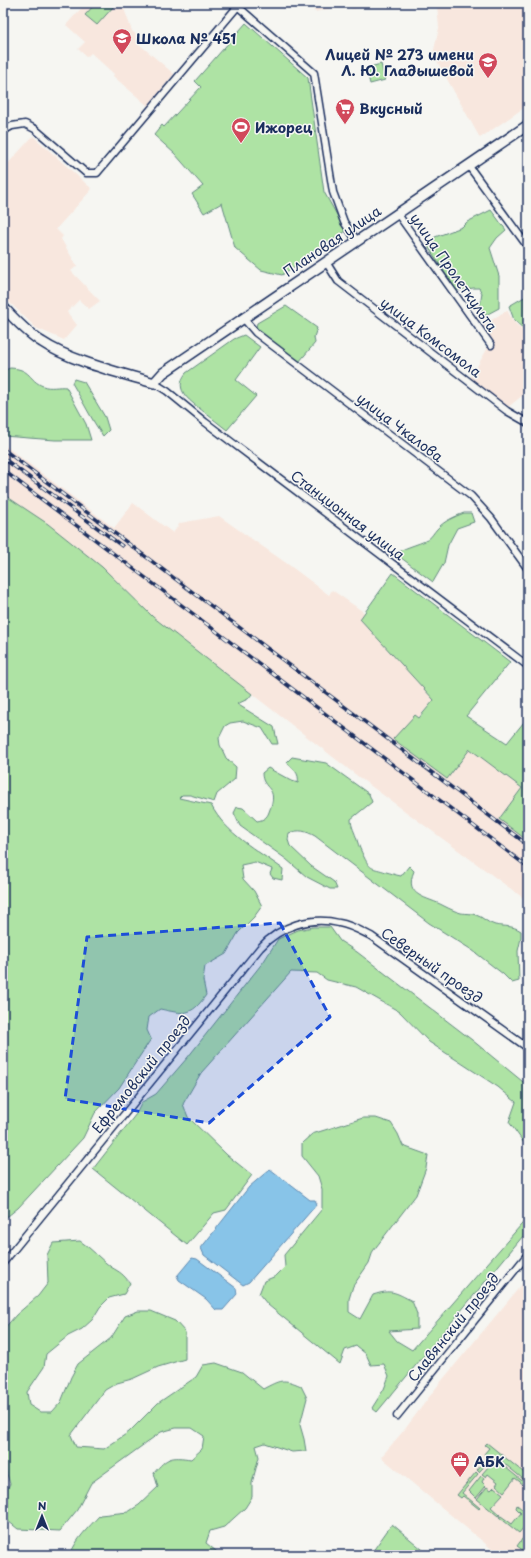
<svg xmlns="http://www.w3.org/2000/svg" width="531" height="1558" viewBox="0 0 531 1558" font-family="'Playpen Sans',sans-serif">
<rect width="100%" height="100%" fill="#f6f6f2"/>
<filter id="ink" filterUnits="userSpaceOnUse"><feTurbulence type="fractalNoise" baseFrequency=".025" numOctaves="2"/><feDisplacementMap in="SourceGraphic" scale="8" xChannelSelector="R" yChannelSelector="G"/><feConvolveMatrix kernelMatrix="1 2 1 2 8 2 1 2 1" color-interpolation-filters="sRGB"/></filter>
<g filter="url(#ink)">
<g fill="#f8e7de">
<polygon points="86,3 122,3 132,31 142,40 139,44 174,74 148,106 113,76 114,74 91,53 87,57 78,49 85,42 66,25"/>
<polygon points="310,3 381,3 352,9 351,6 335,7 315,12"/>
<polygon points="445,3 521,3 528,14 528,105 480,138 433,54 439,28 437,5"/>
<polygon points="33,136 92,189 56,229 63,236 61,239 77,266 71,271 100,301 89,309 79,300 67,312 77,325 64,340 36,328 3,296 3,169"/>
<polygon points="507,310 513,321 528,335 528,391 507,408 469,380 489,346 479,328"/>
<polygon points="3,444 114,528 133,503 173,533 180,523 219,516 289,565 329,595 332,590 365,613 360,619 434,700 418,718 415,716 447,779 470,749 522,788 499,819 528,841 528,898 526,900 360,778 153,617 102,567 48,524 3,494"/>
<polygon points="528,1277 528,1555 499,1555 381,1457 405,1429 439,1384"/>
</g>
<g fill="#aee3a4" stroke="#648981">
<polygon points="96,3 111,3 114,6 97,25 85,15"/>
<polygon points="246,23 308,78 324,192 346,231 282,275 261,270 235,248 222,203 204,213 192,194 203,186 175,154 154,135 162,125 164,127 201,87 195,81"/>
<polygon points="381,64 385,80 370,84 366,68"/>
<path d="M491 210 506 230 497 238 490 248 499 276V308L484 316 480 306 482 293 479 288C471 287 464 291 456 290L427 245 435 237 462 227 467 222Z"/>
<polygon points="528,295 528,333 514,320 509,306"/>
<polygon points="286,306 317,328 314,337 315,343 299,362 258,331 256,327 257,323"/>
<path d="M244 335 260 347 236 380 256 396 227 430C219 424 212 418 204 412 192 402 172 391 186 373L234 339Z"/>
<path d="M10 368C32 369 28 380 43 386 50 389 59 386 66 387L86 424 91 440H55L3 436V371Z"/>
<path d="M74 379 84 382 105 417 109 430 103 436C91 419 83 401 72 383Z"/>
<path d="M3 494 48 524 102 567 153 617 252 694 248 699 237 704 274 727 278 744H272L262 728 243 721 230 723 225 726 219 738 220 745 226 758 236 767 235 779 217 794 214 802 190 795H182L179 798 211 805C226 834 257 850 283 869L282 880 273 878 270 874 272 869 255 862 241 865 243 879 254 891 262 906 254 917 238 933 226 954 205 966 203 980 206 995C191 1017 184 1014 160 1009L149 1017 147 1030 151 1039 119 1088 95 1113 83 1138 18 1208 8 1216 3 1217Z"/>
<path d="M464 513H471L474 522 457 528 448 545 444 563 433 582 396 554C399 549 420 544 427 540 431 538 434 532 437 529 444 521 454 517 464 513Z"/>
<polygon points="393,573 510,662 466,716 507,743 528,717 528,841 499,819 522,788 470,749 447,779 393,739 415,715 419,718 434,700 360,619"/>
<path d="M292 757 326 763 369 794 372 802 351 819C351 827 355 832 357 840 359 847 361 851 364 857 371 871 372 867 386 872 391 873 395 875 401 876L409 866 414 871C403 897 428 897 444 906 450 909 454 911 461 913 466 914 471 913 476 915 483 917 487 923 495 925 505 927 512 925 521 931V938L518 951 519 981 512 983 503 974 472 950 429 923 315 836C306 831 299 829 289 833L288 840 290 846 311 866 334 882 337 889H330L307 877 286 859 240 826 234 813 237 807 243 808 257 821C263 820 267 818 269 812 280 785 262 791 262 773L268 768 292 781 298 783C300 772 293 770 287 762Z"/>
<polygon points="313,927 330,927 340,941 357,952 472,1040 528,1086 528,1146 524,1143 509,1122 516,1102 498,1087 429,1042 400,1012 356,987 327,980 317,973 291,972 201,1073 183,1104 188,1117 227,1155 252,1175 226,1210 214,1213 187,1245 93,1169 136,1114 142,1102 156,1094 188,1057 264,961 278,939 298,930"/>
<path d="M363 1118H376L391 1123 398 1134 403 1146 428 1155 426 1168 416 1195 373 1251 369 1263 353 1286 349 1299V1312L360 1319 373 1295C391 1289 395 1292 412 1301L417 1314V1329L389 1331 397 1341 412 1350 528 1217V1230L377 1412 372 1408 384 1389 389 1376 384 1364 371 1365 366 1354 356 1346 345 1350 340 1364 268 1305 259 1294 264 1281 276 1276 285 1267 284 1255 322 1209V1189L318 1176 302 1156V1143L312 1134Z"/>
<path d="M80 1241C91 1248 100 1259 111 1267 121 1273 122 1273 130 1283L124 1294 109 1298 100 1307 92 1320 82 1329 68 1336 46 1354 44 1367 27 1392 29 1405 40 1412H52L61 1402 71 1377 78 1364 111 1338 125 1316 138 1311H151L175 1321 185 1332V1359L158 1367 132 1379 117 1383 105 1390 71 1435 76 1447 104 1449 129 1432 158 1403 196 1377 203 1365 216 1363 242 1372 263 1389C280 1380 283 1378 301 1386L307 1398 300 1425 304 1439 306 1451 292 1452 265 1443 256 1446 259 1457 252 1483V1497L245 1508 224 1527 210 1531 206 1543 221 1555H70C76 1539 88 1528 100 1515L128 1512 139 1505 158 1487 154 1473C167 1457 171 1456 191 1459L202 1449 204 1436 192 1428H176L161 1432 91 1483 77 1510 60 1531 18 1529 8 1521 3 1512V1494L10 1484 3 1461V1386L9 1377 3 1363V1330L16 1315 38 1296 48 1283 47 1255 53 1243Z"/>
<polygon points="487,1443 528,1476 528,1483 495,1456 492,1458 479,1472 477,1470 488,1457 484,1454 489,1448 485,1445"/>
<polygon points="495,1459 526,1484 524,1485 515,1478 504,1492 496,1485 498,1482 488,1474 486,1477 482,1474"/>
<polygon points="476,1472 478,1474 462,1493 480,1508 479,1509 463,1496 461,1498 457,1495"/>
<polygon points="481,1476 484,1478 482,1482 486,1486 476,1498 469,1491"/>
<polygon points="487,1487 491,1490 494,1487 503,1494 491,1507 500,1515 498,1516 477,1499"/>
<polygon points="517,1505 528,1514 528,1522 519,1533 499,1517 501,1516 512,1524 521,1513 516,1508"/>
<polygon points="392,1524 429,1555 370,1555"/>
<polygon points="528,1531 528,1554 517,1546"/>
</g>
<g fill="#88c4e8" stroke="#5c88b1">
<polygon points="270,1169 310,1200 315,1200 317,1204 249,1282 243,1285 204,1255 201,1248 249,1187"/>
<polygon points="192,1258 197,1259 236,1288 237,1294 223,1310 216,1310 206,1299 179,1280 177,1276"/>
</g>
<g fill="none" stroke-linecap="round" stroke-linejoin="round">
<defs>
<g id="street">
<polyline points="234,3 314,73 333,192 344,222 357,241"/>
<polyline points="3,131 12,126 25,124 35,129 86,173 97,173 238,6"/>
<polyline points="468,165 528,247"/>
<polyline points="397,213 491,345"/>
<polyline points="326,262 338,281 507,411 528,423"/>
<polyline points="243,318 256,333 471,496 491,518 528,569"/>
<polyline points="154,383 167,391 205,422 528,666"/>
<path d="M3 1263 260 948C280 926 310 916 339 923 351 925 361 931 371 936L528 1048"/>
<polyline points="397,1416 528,1254"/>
</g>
<path id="secondary" d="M3 307C15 319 27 333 42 342 70 361 121 373 154 383L163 373 528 125"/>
</defs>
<use href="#street" stroke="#1b2f5e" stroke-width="9"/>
<use href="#secondary" stroke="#1b2f5e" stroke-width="12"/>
<use href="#street" stroke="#f6f6f2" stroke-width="6"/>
<use href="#secondary" stroke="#f6f6f2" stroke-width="9"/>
<defs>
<g id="rail">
<polyline points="3,449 528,845"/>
<polyline points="3,458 122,546"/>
<polyline points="3,470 528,867"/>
</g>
</defs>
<use href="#rail" stroke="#1b2f5e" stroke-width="3.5"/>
<use href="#rail" stroke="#f6f6f2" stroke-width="2" stroke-dasharray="6" stroke-linecap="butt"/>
</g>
</g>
<path fill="#1d4ed8" fill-opacity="0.2" stroke="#1d4ed8" stroke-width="3" stroke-dasharray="8 5" stroke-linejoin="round" d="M280 923 330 1017 209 1123 65 1099 87 937Z"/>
<defs>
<symbol id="school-pin" viewBox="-11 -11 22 30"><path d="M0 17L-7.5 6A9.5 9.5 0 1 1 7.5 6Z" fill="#d1495b" stroke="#f6f6f2"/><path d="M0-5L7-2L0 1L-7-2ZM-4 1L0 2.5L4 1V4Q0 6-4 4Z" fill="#fff"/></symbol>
<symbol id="supermarket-pin" viewBox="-11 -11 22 30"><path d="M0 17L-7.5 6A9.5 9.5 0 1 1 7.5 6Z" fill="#d1495b" stroke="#f6f6f2"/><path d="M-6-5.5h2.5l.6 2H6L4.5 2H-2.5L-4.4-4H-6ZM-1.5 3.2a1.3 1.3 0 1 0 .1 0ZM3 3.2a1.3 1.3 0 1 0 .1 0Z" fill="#fff"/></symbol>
<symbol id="stadium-pin" viewBox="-11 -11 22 30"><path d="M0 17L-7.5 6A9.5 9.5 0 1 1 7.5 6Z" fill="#d1495b" stroke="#f6f6f2"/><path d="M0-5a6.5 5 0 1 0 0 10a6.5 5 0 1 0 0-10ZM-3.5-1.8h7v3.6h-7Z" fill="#fff"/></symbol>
<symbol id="office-pin" viewBox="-11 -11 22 30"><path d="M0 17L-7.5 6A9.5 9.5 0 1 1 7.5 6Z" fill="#d1495b" stroke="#f6f6f2"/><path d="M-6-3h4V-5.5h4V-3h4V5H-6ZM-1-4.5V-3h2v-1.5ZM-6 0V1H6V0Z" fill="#fff"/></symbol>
</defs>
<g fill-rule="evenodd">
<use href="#school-pin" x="111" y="27" width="22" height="30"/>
<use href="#school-pin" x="477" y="51" width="22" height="30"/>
<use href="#supermarket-pin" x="334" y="97" width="22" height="30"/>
<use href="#stadium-pin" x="230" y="116" width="22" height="30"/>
<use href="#office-pin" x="449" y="1450" width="22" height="30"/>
</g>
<g text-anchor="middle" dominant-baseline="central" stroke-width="3" stroke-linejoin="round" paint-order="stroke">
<g font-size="14" font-weight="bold" fill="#1b2f5e" stroke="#f6f6f2" text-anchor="start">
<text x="136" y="38">Школа № 451</text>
<text x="474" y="54" text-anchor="end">Лицей № 273 имени<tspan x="474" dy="16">Л. Ю. Гладышевой</tspan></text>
<text x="359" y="108">Вкусный</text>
<text x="255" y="127">Ижорец</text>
<text x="474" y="1461">АБК</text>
</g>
<g font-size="14" fill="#1b2f5e" stroke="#f6f6f2">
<text transform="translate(332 241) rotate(-34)">Плановая улица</text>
<text transform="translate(454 272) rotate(55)">улица Пролеткульта</text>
<text transform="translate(431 337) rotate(37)">улица Комсомола</text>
<text transform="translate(400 427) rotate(37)">улица Чкалова</text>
<text transform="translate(348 515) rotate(37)">Станционная улица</text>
<text transform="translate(432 965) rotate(35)">Северный проезд</text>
<text transform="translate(141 1074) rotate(-51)">Ефремовский проезд</text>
<text transform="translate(453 1327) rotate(-51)">Славянский проезд</text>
</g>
</g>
<rect width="531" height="1558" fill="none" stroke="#f6f6f2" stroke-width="16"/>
<rect x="8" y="8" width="515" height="1542" fill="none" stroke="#1b2f5e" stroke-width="1.5" filter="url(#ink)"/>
<g transform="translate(42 1516)" stroke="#f6f6f2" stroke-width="3" paint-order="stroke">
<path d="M0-3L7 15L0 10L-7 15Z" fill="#1b2f5e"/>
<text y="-6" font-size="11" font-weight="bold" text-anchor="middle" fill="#1b2f5e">N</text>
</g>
</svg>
